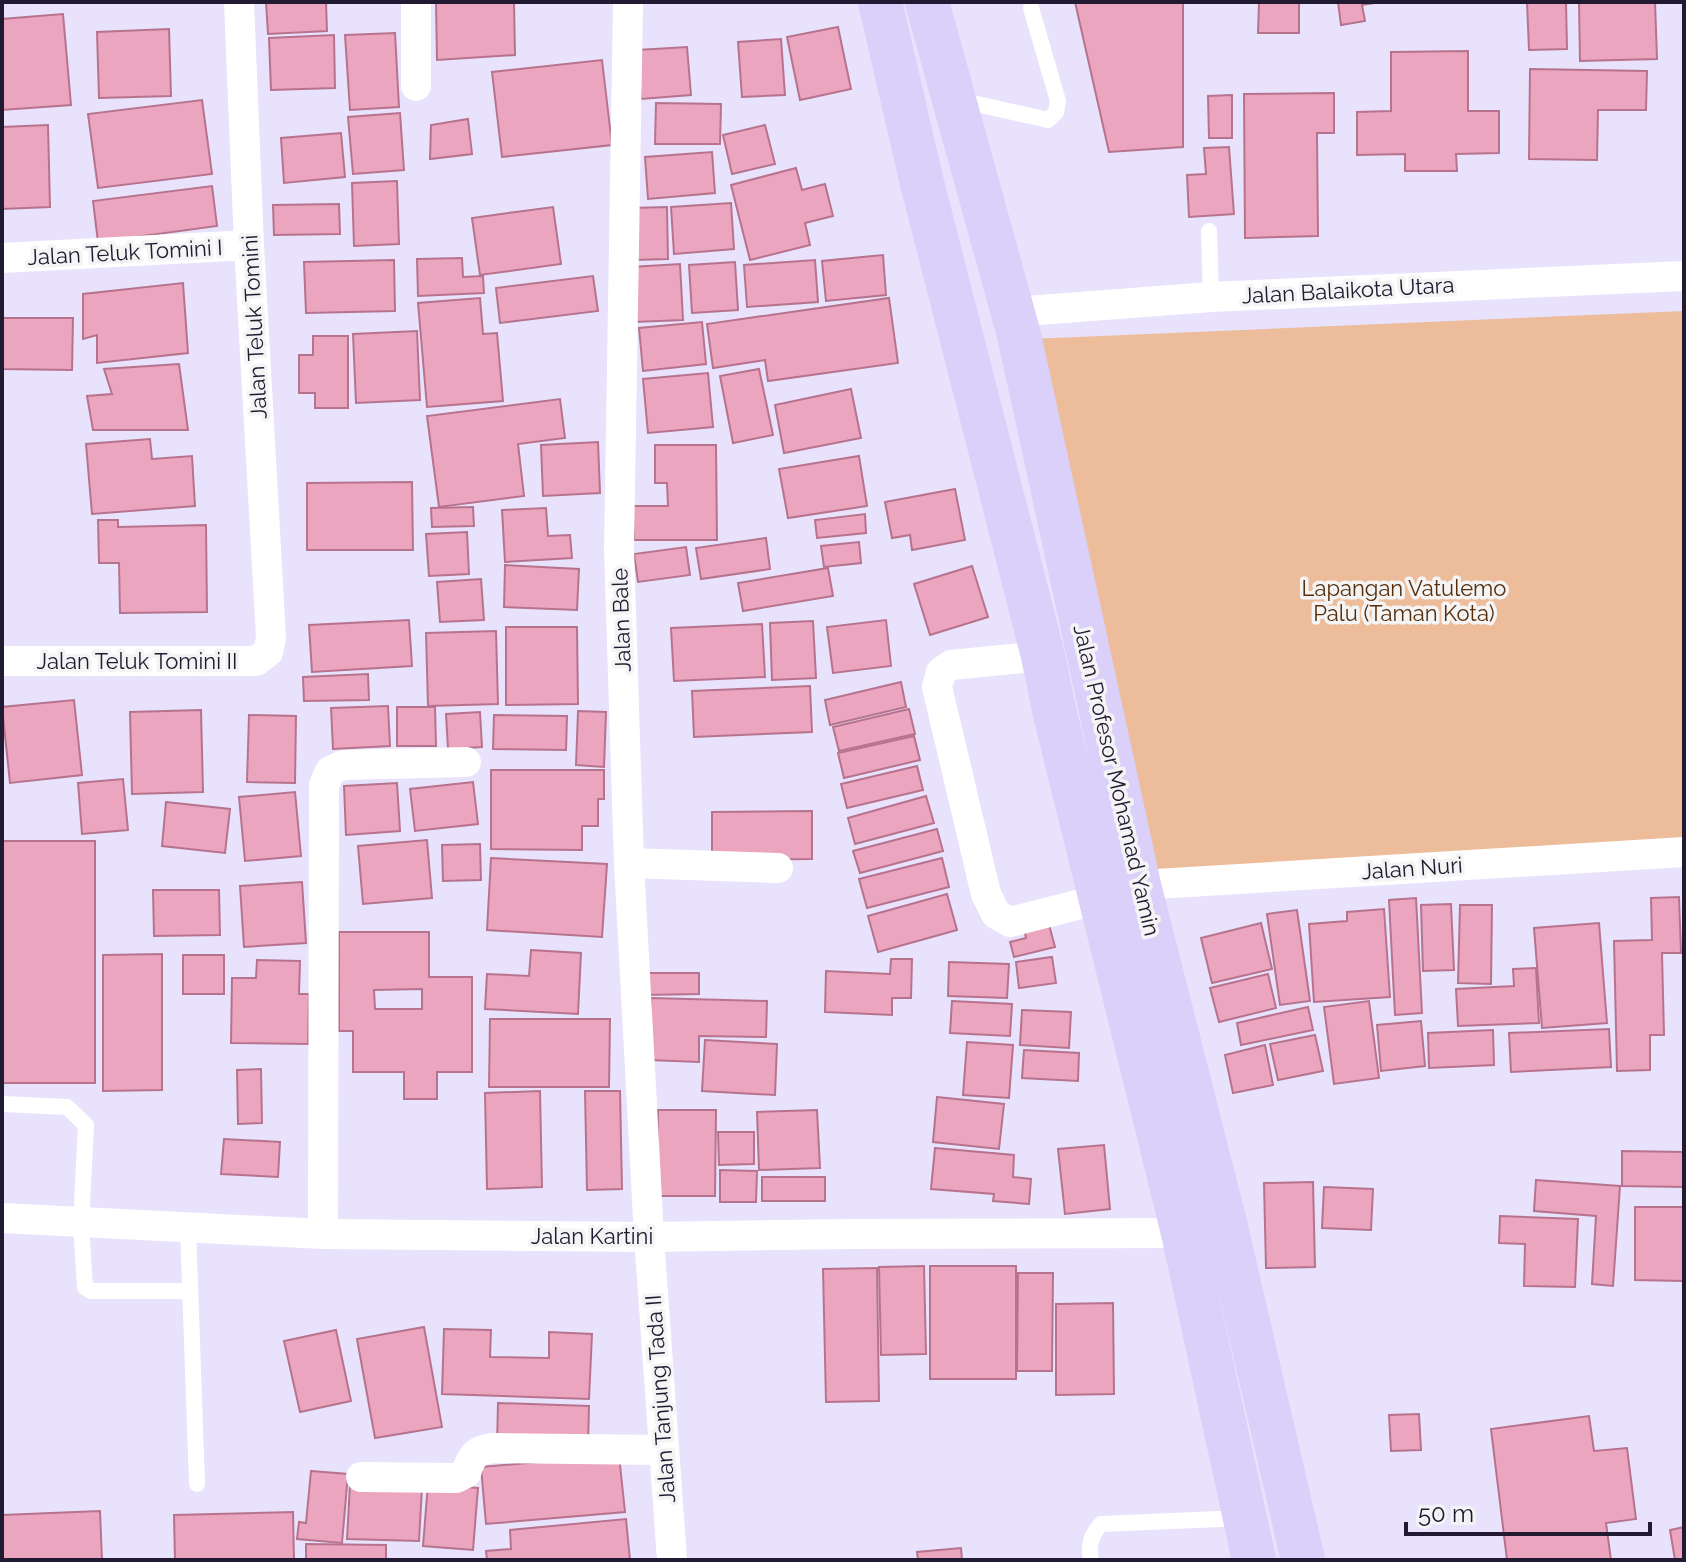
<svg xmlns="http://www.w3.org/2000/svg" width="1686" height="1562" viewBox="0 0 1686 1562" font-family="Raleway,sans-serif">
<rect width="100%" height="100%" fill="#e8e2fd"/>
<polygon fill="#edbc9a" points="1684,311 1684,864 1150,893 1030,339"/>
<g fill="#eca5bf" stroke="#b7738d" stroke-width="2" fill-rule="evenodd">
<polygon points="266,2 326,2 327,31 268,34"/>
<polygon points="436,2 514,2 515,55 437,60"/>
<polygon points="1075,2 1183,2 1183,147 1109,152"/>
<polygon points="1259,2 1299,2 1299,33 1258,33"/>
<polygon points="1338,2 1375,2 1375,3 1362,5 1365,21 1341,25"/>
<polygon points="1527,2 1566,2 1567,49 1529,50"/>
<polygon points="1579,2 1655,2 1657,59 1580,61"/>
<polygon points="63,14 71,105 2,110 2,19"/>
<polygon points="838,27 851,89 800,100 787,37"/>
<polygon points="169,29 171,96 99,98 97,32"/>
<polygon points="395,33 399,107 350,110 345,35"/>
<polygon points="334,35 335,88 271,90 269,38"/>
<polygon points="781,39 785,95 742,97 738,42"/>
<polygon points="687,47 691,95 641,99 637,50"/>
<polygon points="1468,51 1468,111 1499,111 1499,153 1456,154 1457,171 1405,171 1405,154 1357,155 1357,112 1391,111 1391,52"/>
<polygon points="602,60 612,145 502,157 492,72"/>
<polygon points="1530,69 1647,71 1646,110 1598,110 1597,160 1529,159"/>
<polygon points="1334,93 1334,133 1317,133 1318,236 1245,238 1244,94"/>
<polygon points="1232,95 1232,138 1209,138 1208,96"/>
<polygon points="202,100 212,174 98,188 88,114"/>
<polygon points="656,103 721,104 720,144 655,144"/>
<polygon points="400,113 404,170 353,174 348,117"/>
<polygon points="468,119 472,154 430,159 431,125"/>
<polygon points="48,125 50,207 2,209 2,127"/>
<polygon points="765,125 775,164 732,174 723,135"/>
<polygon points="341,133 345,177 284,183 281,138"/>
<polygon points="1229,147 1234,214 1189,217 1187,175 1206,174 1204,148"/>
<polygon points="712,152 715,193 648,199 645,157"/>
<polygon points="796,168 802,190 825,184 833,216 805,223 810,245 750,260 731,185"/>
<polygon points="397,181 399,244 354,246 352,183"/>
<polygon points="212,186 217,226 98,242 93,201"/>
<polygon points="731,203 734,249 674,254 671,207"/>
<polygon points="339,204 340,234 274,235 273,205"/>
<polygon points="553,207 561,264 480,275 472,218"/>
<polygon points="667,207 668,259 634,260 632,208"/>
<polygon points="883,255 886,295 826,301 822,261"/>
<polygon points="462,258 463,277 483,276 484,293 418,296 417,259"/>
<polygon points="394,260 395,311 306,313 304,262"/>
<polygon points="815,260 818,302 747,307 744,265"/>
<polygon points="735,262 738,310 692,313 689,265"/>
<polygon points="680,264 683,320 635,322 631,267"/>
<polygon points="593,276 598,311 500,323 496,288"/>
<polygon points="183,283 188,353 97,363 97,335 83,339 83,294"/>
<polygon points="480,298 483,334 497,333 503,401 427,407 418,303"/>
<polygon points="889,298 898,363 768,381 765,360 713,368 707,324"/>
<polygon points="2,318 73,318 72,370 2,369"/>
<polygon points="702,322 706,364 643,371 639,328"/>
<polygon points="417,331 420,400 356,403 353,334"/>
<polygon points="313,336 348,336 348,408 315,408 315,393 299,393 299,355 313,355"/>
<polygon points="179,364 188,430 93,430 87,396 112,394 104,369"/>
<polygon points="759,369 773,435 733,443 720,376"/>
<polygon points="708,373 713,427 648,433 643,379"/>
<polygon points="851,389 861,438 784,453 775,405"/>
<polygon points="560,399 565,438 518,444 524,496 439,507 427,416"/>
<polygon points="150,439 152,459 192,456 195,506 92,514 86,444"/>
<polygon points="598,442 600,493 543,496 541,445"/>
<polygon points="655,445 716,445 717,540 634,540 633,506 668,506 667,483 655,483"/>
<polygon points="859,456 867,506 788,518 779,469"/>
<polygon points="412,482 413,550 307,550 307,483"/>
<polygon points="955,489 965,540 912,550 910,535 892,538 885,502"/>
<polygon points="473,507 474,526 432,527 431,508"/>
<polygon points="546,508 548,536 570,535 572,558 505,562 502,510"/>
<polygon points="865,514 866,533 817,538 815,520"/>
<polygon points="98,520 118,520 118,527 206,525 207,612 120,613 119,563 99,563"/>
<polygon points="467,532 469,574 429,576 426,534"/>
<polygon points="766,538 770,569 701,579 696,548"/>
<polygon points="859,542 861,563 824,567 821,546"/>
<polygon points="686,547 690,575 638,582 634,554"/>
<polygon points="505,565 579,569 577,610 504,607"/>
<polygon points="972,566 988,617 930,635 914,584"/>
<polygon points="828,568 833,596 743,611 738,583"/>
<polygon points="481,579 484,620 440,622 437,582"/>
<polygon points="409,620 412,666 312,672 309,625"/>
<polygon points="886,620 891,666 833,673 827,627"/>
<polygon points="813,621 816,678 772,680 770,623"/>
<polygon points="762,624 765,677 674,681 671,628"/>
<polygon points="506,627 577,627 578,704 506,705"/>
<polygon points="496,631 498,704 428,706 426,633"/>
<polygon points="368,674 369,700 304,701 303,677"/>
<polygon points="901,682 906,707 830,725 825,700"/>
<polygon points="810,686 812,732 694,737 692,691"/>
<polygon points="74,700 82,775 10,783 2,707"/>
<polygon points="388,706 390,746 333,749 331,708"/>
<polygon points="397,707 435,707 436,746 397,746"/>
<polygon points="909,709 915,734 839,751 833,727"/>
<polygon points="201,710 203,792 132,794 130,712"/>
<polygon points="578,711 606,712 604,767 576,765"/>
<polygon points="480,712 482,747 448,749 446,714"/>
<polygon points="249,715 296,716 295,783 247,782"/>
<polygon points="494,715 567,716 566,750 493,749"/>
<polygon points="914,736 920,760 844,778 838,753"/>
<polygon points="917,766 923,790 847,808 841,784"/>
<polygon points="491,770 604,770 604,799 598,799 598,826 582,826 582,850 491,849"/>
<polygon points="123,779 128,830 82,834 78,783"/>
<polygon points="473,782 478,824 415,831 410,789"/>
<polygon points="397,783 400,831 346,835 344,786"/>
<polygon points="295,792 301,856 245,861 239,797"/>
<polygon points="926,796 934,823 855,844 848,818"/>
<polygon points="166,802 230,809 225,853 162,846"/>
<polygon points="812,811 812,859 712,860 712,812"/>
<polygon points="937,829 943,851 860,873 853,851"/>
<polygon points="427,840 432,898 363,904 358,846"/>
<rect x="2" y="841" width="93" height="242"/>
<polygon points="480,844 481,880 443,881 442,845"/>
<polygon points="491,858 607,864 602,937 487,930"/>
<polygon points="942,858 949,887 867,908 859,879"/>
<polygon points="302,882 306,943 244,947 240,886"/>
<polygon points="153,890 219,890 220,935 154,936"/>
<polygon points="947,894 957,930 878,952 868,916"/>
<polygon points="1679,897 1681,953 1662,953 1664,1035 1650,1035 1650,1070 1617,1071 1614,941 1652,940 1651,898"/>
<polygon points="1416,898 1422,1013 1395,1015 1389,900"/>
<polygon points="1451,904 1454,970 1423,971 1421,905"/>
<polygon points="1460,905 1492,905 1491,984 1458,983"/>
<polygon points="1384,909 1390,997 1314,1002 1309,924 1347,921 1347,912"/>
<polygon points="1297,910 1310,1001 1280,1005 1267,914"/>
<polygon points="1048,921 1055,947 1014,957 1010,942 1026,938 1024,927"/>
<polygon points="1261,923 1272,969 1212,983 1201,938"/>
<polygon points="1599,923 1607,1023 1542,1028 1534,928"/>
<path d="M339 932H429V977H472V1072H437V1099H404V1072H353V1031H339ZM422 989V1009H375L374 990Z"/>
<polygon points="531,950 581,953 578,1014 485,1009 487,974 529,976"/>
<polygon points="162,954 162,1090 103,1091 103,955"/>
<rect x="183" y="955" width="41" height="39"/>
<polygon points="1052,957 1056,983 1019,988 1016,962"/>
<polygon points="891,959 912,959 911,998 892,998 892,1015 825,1012 826,971 890,974"/>
<polygon points="257,960 300,961 299,994 309,994 308,1044 231,1043 232,978 256,978"/>
<polygon points="949,962 1009,964 1007,998 948,996"/>
<polygon points="1536,968 1539,1023 1458,1026 1456,989 1514,986 1513,969"/>
<polygon points="645,973 699,973 699,994 645,995"/>
<polygon points="1268,974 1276,1008 1219,1022 1210,988"/>
<polygon points="651,998 767,1001 766,1037 699,1036 699,1062 649,1060"/>
<polygon points="952,1001 1012,1004 1010,1036 950,1033"/>
<polygon points="1369,1001 1379,1078 1334,1084 1324,1007"/>
<polygon points="1308,1007 1313,1030 1241,1045 1237,1023"/>
<polygon points="1022,1010 1071,1012 1069,1048 1020,1045"/>
<polygon points="490,1019 610,1019 609,1087 489,1087"/>
<polygon points="1421,1021 1425,1066 1381,1071 1377,1025"/>
<polygon points="1609,1029 1611,1067 1511,1072 1509,1033"/>
<polygon points="1493,1030 1494,1065 1429,1068 1428,1033"/>
<polygon points="1315,1035 1323,1071 1278,1080 1270,1044"/>
<polygon points="705,1040 777,1044 775,1095 702,1091"/>
<polygon points="967,1042 1013,1045 1009,1098 963,1095"/>
<polygon points="1265,1045 1273,1085 1233,1093 1225,1055"/>
<polygon points="1024,1050 1079,1053 1078,1081 1022,1078"/>
<polygon points="261,1069 262,1123 238,1124 237,1070"/>
<polygon points="540,1091 542,1187 487,1189 485,1093"/>
<polygon points="585,1091 620,1091 622,1189 587,1190"/>
<polygon points="937,1097 1004,1104 999,1149 933,1142"/>
<polygon points="658,1110 716,1110 715,1196 657,1196"/>
<polygon points="817,1110 820,1168 759,1170 757,1112"/>
<polygon points="718,1132 754,1132 754,1164 719,1165"/>
<polygon points="224,1139 280,1142 278,1177 221,1174"/>
<polygon points="1104,1145 1110,1209 1065,1214 1058,1149"/>
<polygon points="935,1148 1014,1155 1013,1177 1031,1179 1029,1204 993,1201 994,1194 931,1189"/>
<polygon points="1622,1151 1684,1152 1684,1187 1622,1186"/>
<polygon points="720,1170 757,1171 756,1202 720,1202"/>
<rect x="762" y="1177" width="63" height="24"/>
<polygon points="1536,1180 1620,1186 1613,1286 1592,1284 1596,1216 1534,1211"/>
<polygon points="1313,1182 1315,1267 1266,1268 1264,1183"/>
<polygon points="1324,1187 1373,1189 1371,1230 1322,1228"/>
<polygon points="1635,1207 1684,1207 1684,1281 1635,1280"/>
<polygon points="1500,1216 1578,1219 1575,1287 1524,1286 1525,1244 1499,1243"/>
<polygon points="924,1266 926,1354 881,1355 879,1267"/>
<rect x="930" y="1266" width="86" height="113"/>
<polygon points="877,1268 879,1401 826,1402 823,1269"/>
<polygon points="1018,1273 1053,1273 1052,1371 1017,1371"/>
<polygon points="1113,1303 1114,1394 1056,1395 1056,1304"/>
<polygon points="424,1327 442,1427 375,1438 357,1339"/>
<polygon points="444,1329 491,1330 490,1357 549,1358 549,1332 592,1334 589,1399 442,1394"/>
<polygon points="336,1330 351,1401 300,1412 284,1341"/>
<polygon points="498,1403 589,1406 588,1447 497,1445"/>
<polygon points="1419,1414 1421,1450 1391,1451 1389,1415"/>
<polygon points="1589,1416 1594,1451 1627,1448 1636,1519 1606,1523 1611,1560 1507,1560 1491,1429"/>
<polygon points="619,1455 625,1512 486,1524 481,1467"/>
<polygon points="311,1471 348,1474 342,1543 297,1539 299,1522 306,1523"/>
<polygon points="350,1484 422,1487 419,1541 347,1539"/>
<polygon points="428,1484 478,1488 473,1550 423,1546"/>
<polygon points="100,1511 102,1560 2,1560 2,1515"/>
<polygon points="293,1512 294,1560 175,1560 174,1515"/>
<polygon points="626,1519 630,1560 487,1560 486,1551 511,1549 510,1530"/>
<polygon points="1684,1527 1684,1560 1675,1560 1670,1530"/>
<polygon points="306,1544 386,1545 386,1560 306,1560"/>
<polygon points="961,1548 962,1560 918,1560 917,1552"/>
</g>
<g fill="none" stroke-linecap="round" stroke-linejoin="round">
<g stroke="#fff" stroke-width="16">
<polyline points="959,100 1048,120 1056,112 1058,101 1031,8"/>
<polyline points="1209,231 1211,297"/>
<polyline points="2,1104 67,1107 86,1125 81,1223 85,1287 91,1291 190,1291"/>
<polyline points="188,1228 197,1484"/>
<path d="M1091 1560C1088 1544 1091 1536 1101 1524L1244 1518"/>
</g>
<g stroke="#fff" stroke-width="30">
<polyline points="416,2 416,86"/>
<polyline points="628,2 619,550 629,863 649,1237 672,1560"/>
<polyline points="2,258 249,245"/>
<polyline points="1012,312 1211,297 1684,276"/>
<polyline points="1043,656 951,665 941,672 937,687 986,894 996,914 1010,922 1100,899"/>
<polyline points="2,661 256,661 268,652 271,638 249,245 239,2"/>
<polyline points="629,863 778,868"/>
<polyline points="1139,885 1684,852"/>
<polyline points="2,1218 323,1234 649,1237 851,1234 1183,1233"/>
<polyline points="323,1234 324,785 330,771 343,765 466,762"/>
<path d="M361 1477 456 1478 466 1473C471 1456 476 1450 493 1448L664 1450"/>
</g>
<g stroke="#dbd0f9" stroke-width="44">
<polyline points="880,2 922,183 1043,656 1055,714 1183,1233 1254,1560"/>
<polyline points="927,2 1019,335 1139,885 1225,1223 1303,1560"/>
</g>
</g>
<g text-anchor="middle" dominant-baseline="central" stroke-width="7" stroke-linejoin="round" paint-order="stroke">
<g font-size="22" fill="#211a32" stroke="#f4f4f4">
<text transform="translate(125 252) rotate(-3)">Jalan Teluk Tomini I</text>
<text transform="translate(1348 290) rotate(-3)">Jalan Balaikota Utara</text>
<text transform="translate(254 327) rotate(-93)">Jalan Teluk Tomini</text>
<text transform="translate(621 620) rotate(-92)">Jalan Bale</text>
<text x="137" y="661">Jalan Teluk Tomini II</text>
<text transform="translate(1117 780) rotate(77)">Jalan Profesor Mohamad Yamin</text>
<text transform="translate(1412 868) rotate(-4)">Jalan Nuri</text>
<text x="592" y="1236">Jalan Kartini</text>
<text transform="translate(660 1399) rotate(-94)">Jalan Tanjung Tada II</text>
</g>
<g font-size="22" fill="#572e0c" stroke="#f4f4f4">
<text x="1404" y="588">Lapangan Vatulemo<tspan x="1404" dy="25">Palu (Taman Kota)</tspan></text>
</g>
</g>
<rect width="1686" height="1562" fill="none" stroke="#211a32" stroke-width="8"/>
<path d="M1406 1522v12h244v-12" fill="none" stroke="#211a32" stroke-width="4"/>
<text x="1418" y="1522" font-size="24" fill="#211a32" stroke="#f4f4f4" stroke-width="6" paint-order="stroke">50 m</text>
</svg>
